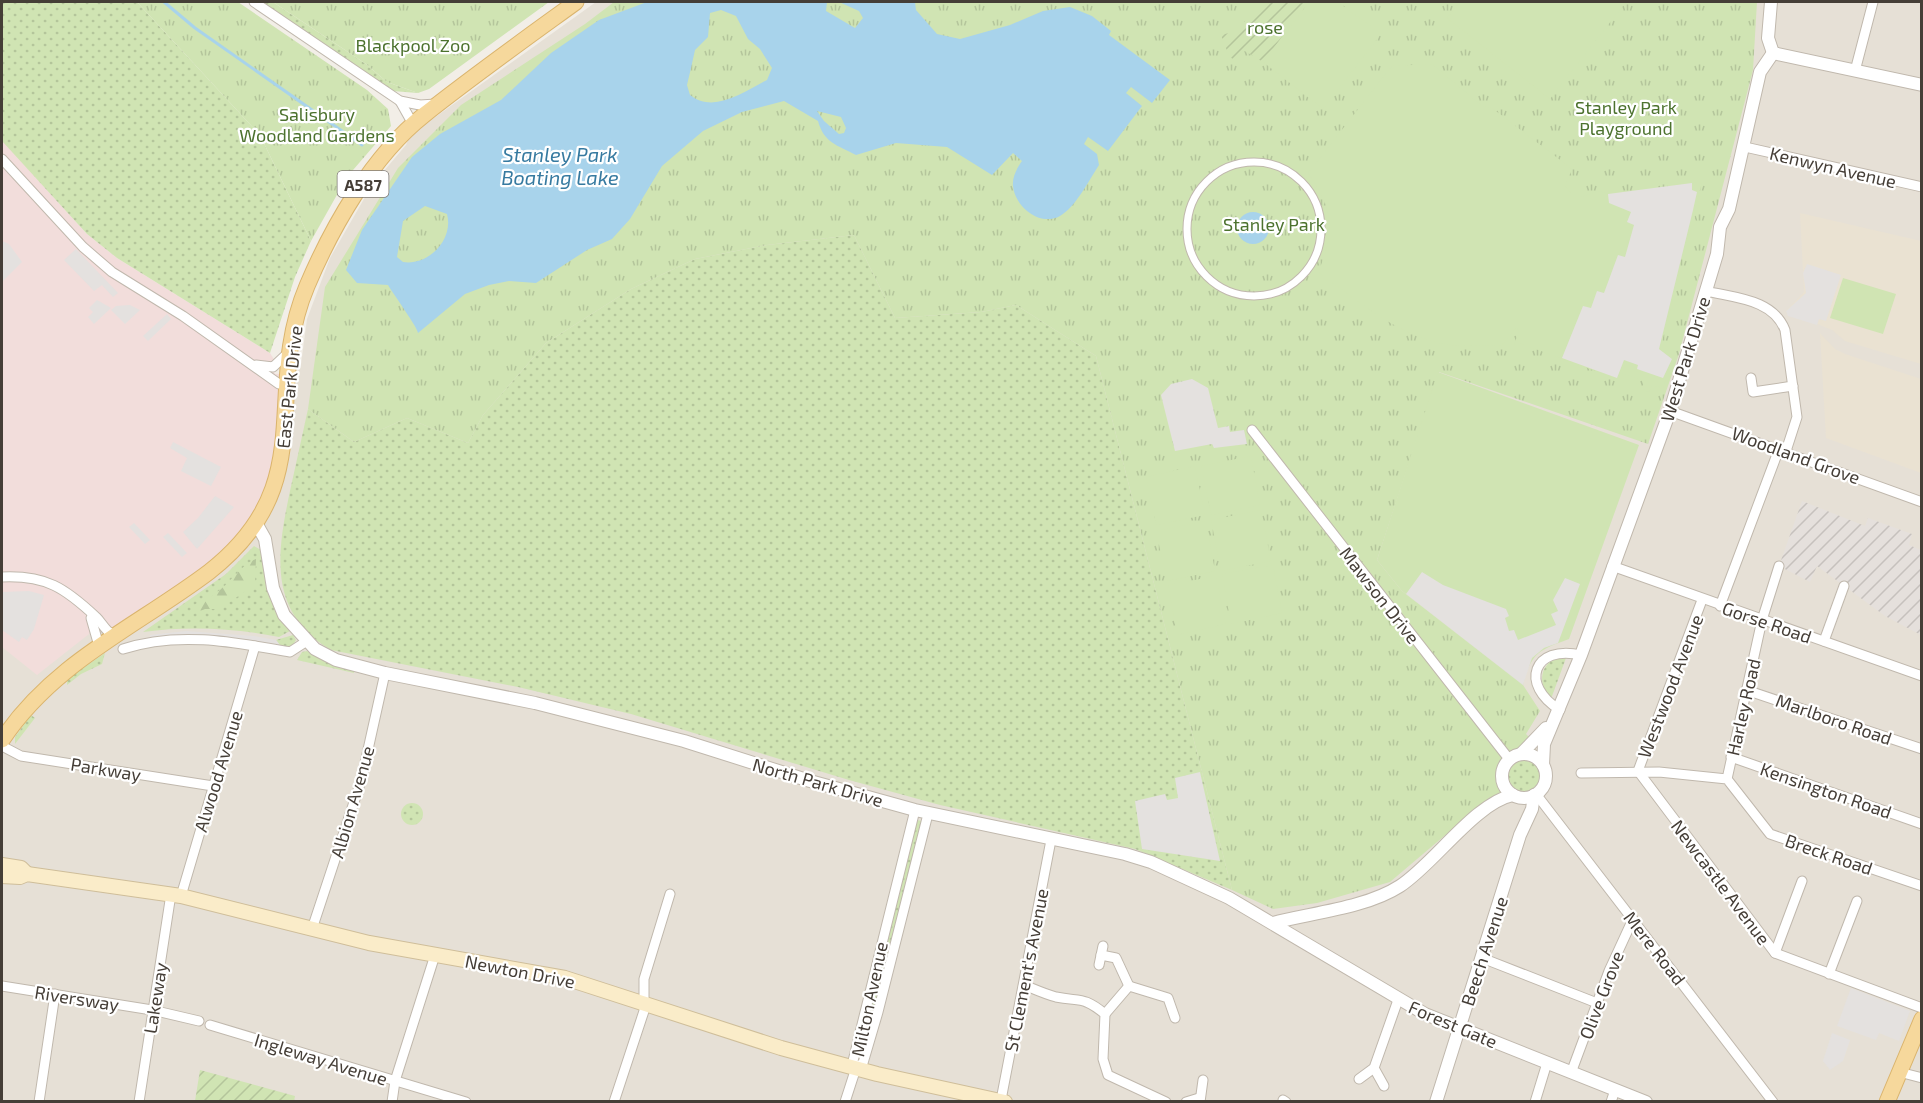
<svg xmlns="http://www.w3.org/2000/svg" width="1923" height="1103" viewBox="0 0 1923 1103" font-family="'Exo 2',sans-serif">
<defs>
<pattern id="industrial-furrows" width="10" height="10" patternUnits="userSpaceOnUse" patternTransform="scale(1.5)"><rect width="10" height="10" fill="#e5e0dc"/><path d="M-1 1l2-2M0 10L10 0M9 11l2-2" fill="none" stroke="#c6c1bd"/></pattern>
<pattern id="grass-dots" width="8" height="8" patternUnits="userSpaceOnUse" patternTransform="scale(1.5)"><rect width="8" height="8" fill="#d0e4b3"/><path d="M2 2h.1M6 6h.1" fill="none" stroke="#b4c59b" stroke-width="1.8" stroke-linecap="round"/></pattern>
<pattern id="forest-firs" width="22" height="20" patternUnits="userSpaceOnUse" patternTransform="scale(1.5)"><rect width="22" height="20" fill="#d0e4b3"/><path d="M5 1l3.5 6h-7zM16 11l3.5 6h-7z" fill="#b4c59b"/></pattern>
<pattern id="park-tufts" width="24" height="20" patternUnits="userSpaceOnUse" patternTransform="scale(1.5)"><rect width="24" height="20" fill="#d0e4b3"/><path d="M3 7l-1-3M5 7V3M7 7l1-3M15 17l-1-3M17 17v-4M19 17l1-3" fill="none" stroke="#b4c59b"/></pattern>
<pattern id="garden-furrows" width="10" height="10" patternUnits="userSpaceOnUse" patternTransform="scale(1.5)"><rect width="10" height="10" fill="#d0e4b3"/><path d="M-1 1l2-2M0 10L10 0M9 11l2-2" fill="none" stroke="#b4c59b"/></pattern>
</defs>
<rect width="100%" height="100%" fill="#f2eee7"/>
<polygon fill="#e6e0d6" points="596,2 1921,2 1921,1101 2,1101 2,577 301,364 307,319 330,258 372,185 406,145 414,126 434,118"/>
<polygon fill="url(#industrial-furrows)" points="1802,501 1865,526 1868,518 1912,534 1909,545 1921,550 1921,635 1885,616 1817,566 1810,582 1779,566"/>
<g fill="#eae2d2">
<polygon points="1800,213 1921,241 1921,364 1845,341 1832,330 1786,311 1804,292"/>
<polygon points="1820,333 1835,349 1845,354 1921,379 1921,473 1826,438"/>
</g>
<polygon fill="#f2dddb" points="2,140 87,234 117,258 270,353 275,361 272,364 275,374 289,373 283,448 242,542 116,635 96,617 89,634 37,675 2,647"/>
<g fill="url(#grass-dots)">
<polygon points="2,2 137,2 260,135 311,241 295,277 270,353 117,258 87,234 2,141"/>
<polygon points="254,2 273,2 366,64 387,82 418,93 392,91"/>
<path d="M854 235 895 318 981 312 1016 305 1096 356 1232 890 1135 849 940 805 849 780 631 714 518 687 331 650C267 612 277 553 290 491 296 464 302 436 308 409L354 442 407 418 468 443 483 415 546 343 631 289 695 259 767 245Z"/>
<path d="M254 546 261 550C266 581 270 606 290 631L279 637C232 628 190 626 143 632L226 574Z"/>
<polygon points="293,635 296,640 291,648 282,648 276,640"/>
<polygon points="307,651 354,670 354,673 297,660 302,652"/>
<polygon points="105,653 102,664 81,674 67,685 67,679"/>
<path d="M1560 657 1566 658 1551 699C1537 684 1539 663 1560 657Z"/>
<polygon points="31,715 35,718 15,744 15,737"/>
<circle cx="1524" cy="775" r="18"/>
<circle cx="412" cy="814" r="11"/>
<polygon points="913,819 926,822 867,1058 854,1055"/>
</g>
<path fill="url(#forest-firs)" d="M256 559 255 585 219 609H205L193 614 194 605C201 601 210 598 216 593 228 585 243 563 256 559Z"/>
<g fill="url(#park-tufts)">
<polygon points="137,2 238,2 367,90 388,109 391,126 347,177 311,241 260,135"/>
<polygon points="273,2 549,2 429,89 418,93 387,82 366,64"/>
<polygon points="614,2 1757,2 1753,70 1679,354 1648,444 1439,372 1377,560 1402,591 1523,685 1540,711 1526,734 1532,740 1502,760 1500,771 1505,793 1489,798 1390,882 1317,903 1273,909 1232,890 1096,356 1016,305 981,312 895,318 854,235 767,245 695,259 631,289 546,343 483,415 468,443 407,418 354,442 308,409 325,287 398,168 461,105 585,24"/>
</g>
<g fill="url(#garden-furrows)">
<polygon points="1260,2 1309,2 1263,62 1243,50 1234,60 1229,56 1221,35 1237,31"/>
<polygon points="200,1070 295,1096 294,1101 195,1101"/>
</g>
<g fill="#d0e4b3">
<polygon points="1309,2 1338,2 1381,34 1323,109 1263,62"/>
<polygon points="1460,2 1626,2 1550,99 1447,18"/>
<path d="M1432 64 1482 106 1492 108 1572 169 1565 186 1571 193 1581 197 1599 191 1608 194 1702 182 1694 213 1696 223 1689 232 1670 299 1673 300 1660 349 1672 359 1663 388 1652 385 1649 392 1642 389 1644 381 1620 373 1617 379 1519 343 1514 345 1519 330 1516 328 1502 345C1488 345 1474 346 1460 346 1404 342 1361 303 1318 272 1336 231 1334 210 1308 173L1392 66Z"/>
<polygon points="1843,278 1896,294 1883,334 1830,318"/>
<path d="M1438 372 1639 445 1569 639C1539 650 1531 653 1523 685L1402 591 1377 560Z"/>
<polygon points="1251,456 1260,505 1211,515 1201,466"/>
<polygon points="1195,466 1205,515 1156,525 1146,477"/>
<polygon points="1261,510 1271,561 1221,571 1211,520"/>
<polygon points="1206,521 1215,571 1167,581 1156,531"/>
<polygon points="1273,565 1282,613 1231,624 1222,574"/>
<polygon points="1216,576 1226,624 1177,635 1168,585"/>
</g>
<g fill="#e4e1df">
<polygon points="1692,183 1692,190 1697,192 1693,210 1659,349 1672,359 1663,378 1637,369 1638,365 1624,360 1617,378 1562,358 1583,306 1591,308 1597,291 1604,293 1618,255 1625,257 1634,225 1627,222 1631,212 1609,203 1608,194"/>
<polygon points="2,241 9,244 22,262 2,282"/>
<polygon points="76,249 118,293 113,297 102,285 94,291 64,260"/>
<polygon points="1807,264 1841,275 1826,321 1819,319 1817,325 1788,316 1786,311 1806,293 1803,273"/>
<polygon points="97,300 111,308 94,324 88,317 93,312 89,308"/>
<polygon points="130,305 140,310 125,324 111,310 116,306"/>
<polygon points="167,314 171,319 148,341 143,336"/>
<polygon points="1192,379 1208,388 1218,428 1229,426 1230,432 1244,430 1247,444 1214,448 1212,444 1175,451 1161,395 1171,384"/>
<polygon points="173,442 221,467 211,486 181,471 187,458 170,448"/>
<polygon points="215,496 234,507 197,549 183,532 198,518"/>
<polygon points="134,523 150,540 145,544 129,527"/>
<polygon points="168,533 187,553 182,557 163,537"/>
<polygon points="1422,572 1443,585 1506,609 1509,616 1505,618 1509,631 1514,630 1518,640 1556,625 1551,614 1558,611 1553,600 1565,578 1580,584 1558,643 1544,648 1532,658 1523,685 1406,594"/>
<polygon points="29,591 44,595 34,629 27,640 22,637 19,642 2,630 2,592"/>
<polygon points="186,631 254,636 276,640 282,648 151,640 150,635"/>
<polygon points="1200,772 1220,861 1142,849 1135,801 1165,794 1167,800 1178,798 1175,778"/>
<polygon points="1851,988 1910,1011 1899,1041 1879,1033 1876,1040 1837,1026"/>
<polygon points="1832,1033 1850,1040 1843,1061 1830,1070 1823,1061"/>
</g>
<g fill="#a8d3eb" fill-rule="evenodd">
<path d="M647 2H827L826 11 855 28 863 18 859 11 839 2H915L916 10 937 34 960 39 1010 25 1043 11 1070 7 1092 16 1111 31 1109 35 1170 80 1152 103 1131 87 1126 93 1142 106 1108 151 1088 137 1084 144 1097 154 1099 165C1089 180 1076 207 1060 216 1040 227 1015 207 1013 186 1012 177 1017 168 1022 161L1013 153 992 175 947 147 896 143 856 155C837 145 824 143 818 121L784 101 742 112 703 131 662 166 630 219 612 239 587 250 536 283 509 281 489 285 465 294 418 333C418 328 394 295 388 285L357 283 346 270 362 230 412 157 440 134 501 100 551 53 599 20ZM721 10 736 16 748 39 760 49 772 68 767 80C743 92 714 114 690 95L687 85 691 68 695 50 708 37 710 13ZM817 111 841 117 846 128 844 133 839 134 824 121ZM425 206 447 214C454 240 428 266 403 262L397 257 403 221Z"/>
<circle cx="1253" cy="228" r="16"/>
</g>
<g fill="none" stroke-linecap="round" stroke-linejoin="round">
<polyline stroke="#a8d3eb" stroke-width="3" points="164,2 195,28 362,145"/>
<defs>
<circle id="pedestrian" cx="1254" cy="229" r="67"/>
<g id="minor">
<polyline points="254,2 400,101 420,105 436,104"/>
<polyline points="1855,71 1873,2"/>
<polyline points="400,101 414,126"/>
<polyline points="1745,147 1922,187"/>
<polyline points="2,159 83,247 112,272 183,316 279,384 288,384"/>
<path d="M1706 291C1735 298 1773 299 1785 330L1797 417 1786 451"/>
<polyline points="256,365 273,367 289,352"/>
<polyline points="1751,378 1753,392 1793,386"/>
<polyline points="1670,411 1922,502"/>
<polyline points="1252,430 1509,759"/>
<polyline points="1612,566 1922,676"/>
<path d="M2 577C46 575 65 588 96 617 103 624 106 633 116 635"/>
<polyline points="1720,606 1779,449"/>
<polyline points="91,618 99,646"/>
<polyline points="1824,641 1844,586"/>
<path d="M123 649C178 631 234 642 290 652L307 641"/>
<polyline points="1746,690 1922,749"/>
<path d="M1560 710C1519 685 1533 644 1581 655"/>
<polyline points="2,746 21,756 213,786"/>
<polyline points="1731,757 1922,824"/>
<polyline points="1638,771 1775,953 1922,1008"/>
<polyline points="1638,771 1702,600"/>
<polyline points="1581,773 1659,772 1727,779 1770,834 1922,886"/>
<polyline points="1727,779 1762,620 1779,566"/>
<polyline points="1536,794 1773,1102"/>
<polyline points="181,896 255,646"/>
<polyline points="312,929 361,781 385,673"/>
<polyline points="1775,953 1802,881"/>
<polyline points="1101,955 1116,958 1129,986"/>
<polyline points="1482,958 1597,1003"/>
<polyline points="1099,965 1103,946"/>
<polyline points="1829,974 1857,901"/>
<path d="M1024 985C1034 989 1045 994 1056 997 1081 1002 1083 996 1105 1014L1103 1059 1108 1075 1166 1102"/>
<polyline points="2,986 152,1010 199,1021"/>
<polyline points="1105,1014 1129,986 1168,998 1175,1018"/>
<polyline points="210,1025 466,1102"/>
<polyline points="856,1068 863,1063 878,1012 928,814"/>
<polyline points="856,1068 853,1061 915,810"/>
<polyline points="1374,1068 1384,1086"/>
<polyline points="1899,1072 1922,1078"/>
<polyline points="1571,1073 1609,971 1633,919"/>
<polyline points="1359,1079 1374,1068 1398,1000"/>
<polyline points="1001,1100 1051,840"/>
<polyline points="1283,1100 1286,1102"/>
<polyline points="39,1102 55,994"/>
<polyline points="139,1102 171,894"/>
<polyline points="392,1102 395,1081 435,955"/>
<polyline points="614,1102 644,1011 644,979 670,894"/>
<polyline points="845,1102 856,1068"/>
<polyline points="1186,1102 1199,1098"/>
<polyline points="1200,1102 1203,1080"/>
<polyline points="1535,1102 1547,1063"/>
<polyline points="1611,1102 1615,1090"/>
</g>
<g id="tertiary">
<polyline points="1771,2 1768,38 1773,53"/>
<polyline points="1773,53 1922,85"/>
<polyline points="256,523 265,539 273,588 284,615 315,649 336,660 385,673 535,703 684,741 810,781 915,810 1125,854 1151,862 1229,898 1425,1014 1646,1102"/>
<circle cx="1524" cy="776" r="22"/>
<polyline points="1521,754 1546,728"/>
<polyline points="1543,765 1544,744 1581,655 1670,411 1717,254 1720,227 1729,209 1760,72 1773,53"/>
<path d="M1273 923C1311 913 1366 908 1400 886 1434 864 1475 803 1513 795"/>
<polyline points="1436,1102 1520,835 1532,809 1534,795"/>
</g>
<g id="secondary">
<polyline points="2,865 21,868 27,874"/>
<polyline points="2,876 20,877 27,874 181,896 369,943 565,978 781,1048 877,1074 1005,1102"/>
</g>
<g id="primary">
<path d="M2 740C54 662 136 627 209 572 323 483 261 395 307 286 332 227 372 156 424 115 473 76 525 39 576 2"/>
<polyline points="1887,1102 1922,1019"/>
</g>
</defs>
<use href="#pedestrian" stroke="#c0b8ad" stroke-width="9"/>
<use href="#minor" stroke="#c0b8ad" stroke-width="11"/>
<use href="#tertiary" stroke="#c0b8ad" stroke-width="14"/>
<use href="#secondary" stroke="#cfbe9a" stroke-width="16"/>
<use href="#primary" stroke="#dab46d" stroke-width="17"/>
<use href="#pedestrian" stroke="#fff" stroke-width="7"/>
<use href="#minor" stroke="#fff" stroke-width="9"/>
<use href="#tertiary" stroke="#fff" stroke-width="12"/>
<use href="#secondary" stroke="#faecc9" stroke-width="14"/>
<use href="#primary" stroke="#f6d89c" stroke-width="15"/>
</g>
<g text-anchor="middle" dominant-baseline="central" stroke-width="4.5" stroke-linejoin="round" paint-order="stroke">
<rect fill="#fff" stroke="#7d7873" stroke-width="1.5" x="337.5" y="171" width="51" height="26" rx="4.5"/>
<g font-size="16" font-weight="bold" fill="#453e37">
<text x="363" y="184">A587</text>
</g>
<g font-size="18" fill="#4c722e" stroke="#fff">
<text x="1265" y="27">rose</text>
<text x="413" y="45">Blackpool Zoo</text>
<text x="1626" y="107">Stanley Park<tspan x="1626" dy="21">Playground</tspan></text>
<text x="317" y="114">Salisbury<tspan x="317" dy="21">Woodland Gardens</tspan></text>
<text x="1274" y="224">Stanley Park</text>
</g>
<g font-size="18" fill="#453e37" stroke="#fff">
<text transform="translate(1833 167) rotate(13)">Kenwyn Avenue</text>
<text transform="translate(1685 359) rotate(-73)">West Park Drive</text>
<text transform="translate(289 387) rotate(-84)">East Park Drive</text>
<text transform="translate(1796 455) rotate(20)">Woodland Grove</text>
<text transform="translate(1380 595) rotate(52)">Mawson Drive</text>
<text transform="translate(1767 622) rotate(19)">Gorse Road</text>
<text transform="translate(1670 686) rotate(-69)">Westwood Avenue</text>
<text transform="translate(1743 707) rotate(-77)">Harley Road</text>
<text transform="translate(1834 719) rotate(19)">Marlboro Road</text>
<text transform="translate(106 769) rotate(9)">Parkway</text>
<text transform="translate(218 771) rotate(-73)">Alwood Avenue</text>
<text transform="translate(818 782) rotate(16)">North Park Drive</text>
<text transform="translate(1826 790) rotate(19)">Kensington Road</text>
<text transform="translate(352 802) rotate(-74)">Albion Avenue</text>
<text transform="translate(1829 854) rotate(19)">Breck Road</text>
<text transform="translate(1721 882) rotate(53)">Newcastle Avenue</text>
<text transform="translate(1655 948) rotate(52)">Mere Road</text>
<text transform="translate(1484 951) rotate(-72)">Beech Avenue</text>
<text transform="translate(1026 970) rotate(-79)">St Clement's Avenue</text>
<text transform="translate(520 971) rotate(11)">Newton Drive</text>
<text transform="translate(1601 995) rotate(-69)">Olive Grove</text>
<text transform="translate(77 998) rotate(9)">Riversway</text>
<text transform="translate(155 998) rotate(-81)">Lakeway</text>
<text transform="translate(869 999) rotate(-78)">Milton Avenue</text>
<text transform="translate(1453 1024) rotate(23)">Forest Gate</text>
<text transform="translate(321 1059) rotate(17)">Ingleway Avenue</text>
</g>
<g font-size="20" font-style="italic" fill="#367aa0" stroke="#fff">
<text x="560" y="154">Stanley Park<tspan x="560" dy="23">Boating Lake</tspan></text>
</g>
</g>
<rect width="1923" height="1103" fill="none" stroke="#453e37" stroke-width="6"/>
</svg>
